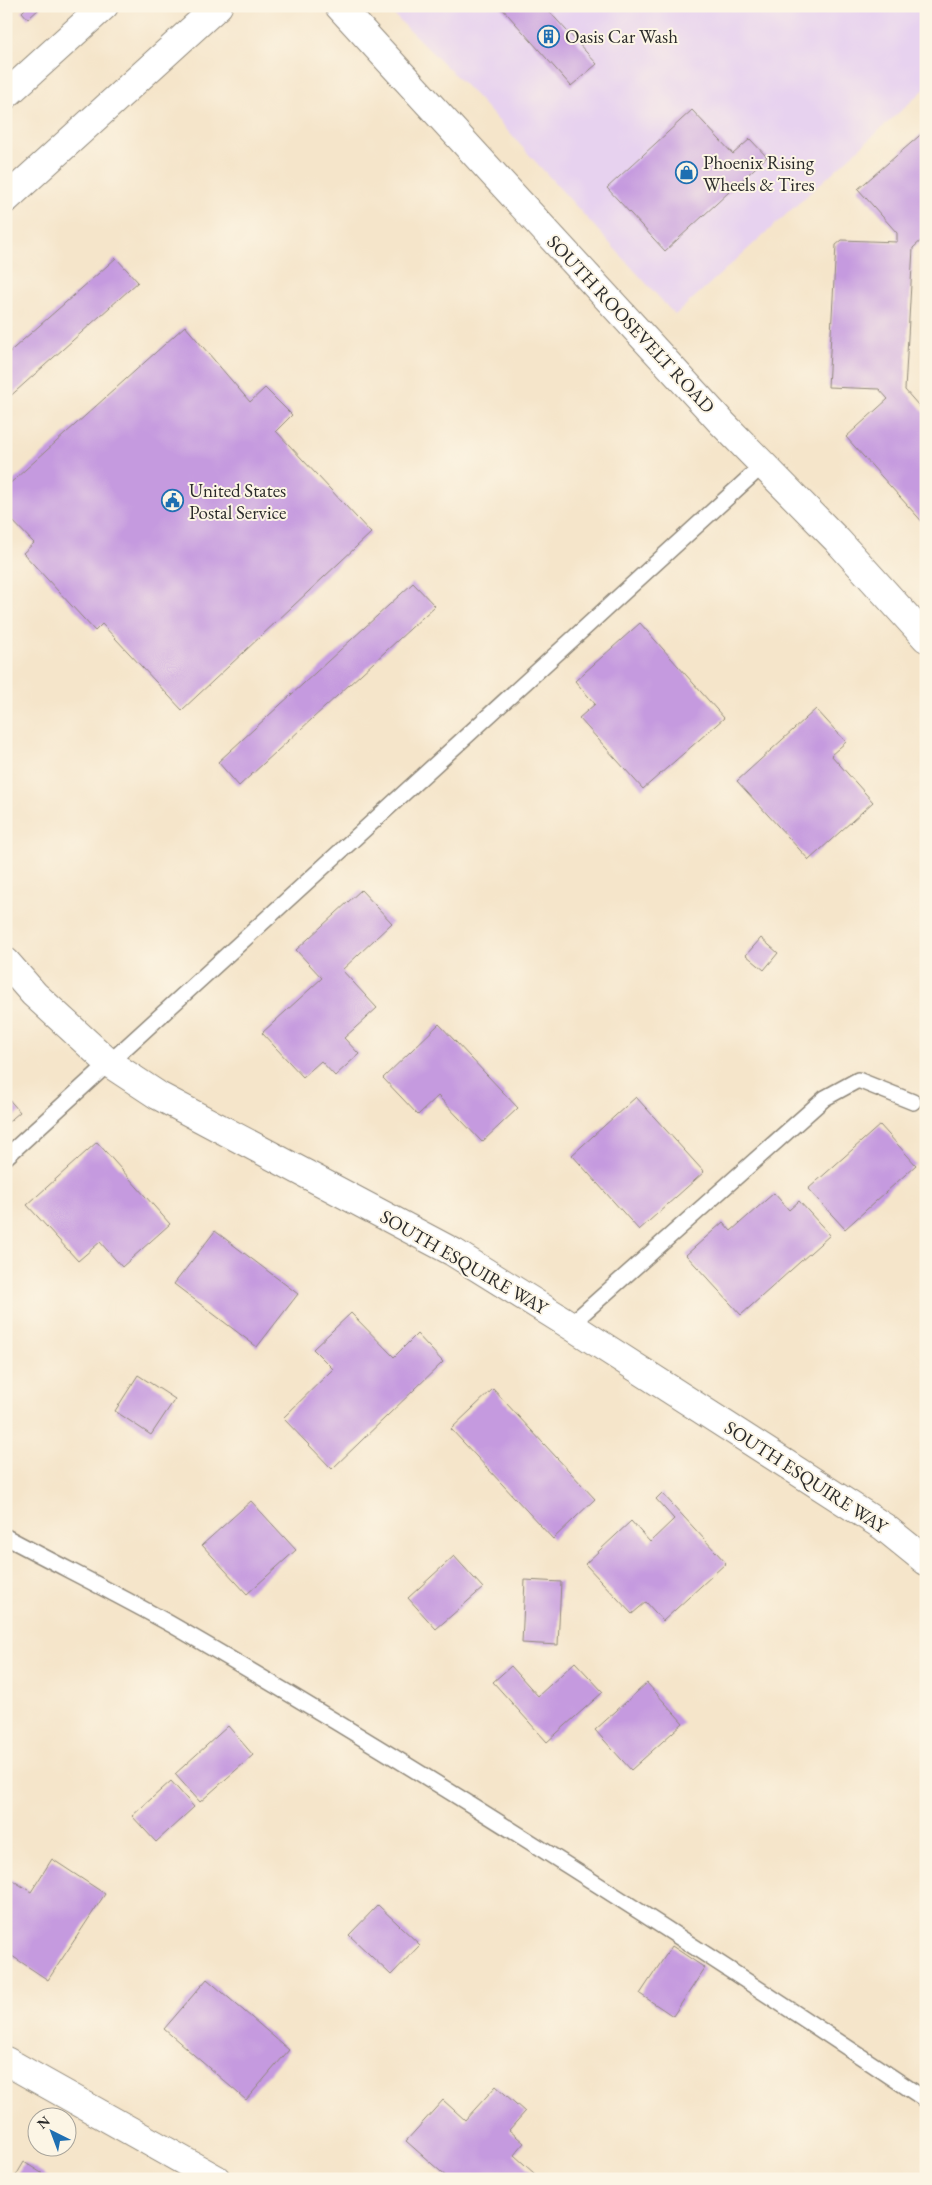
<svg xmlns="http://www.w3.org/2000/svg" width="932" height="2185" viewBox="0 0 932 2185" font-family="'EB Garamond',serif">
<rect width="100%" height="100%" fill="#fcf5e5"/>
<filter id="ink" filterUnits="userSpaceOnUse"><feTurbulence type="fractalNoise" baseFrequency=".02" numOctaves="2"/><feDisplacementMap in="SourceGraphic" scale="10" xChannelSelector="R" yChannelSelector="G"/><feConvolveMatrix kernelMatrix="1 2 1 2 8 2 1 2 1" color-interpolation-filters="sRGB"/></filter>
<filter id="wash" filterUnits="userSpaceOnUse"><feTurbulence type="fractalNoise" baseFrequency=".0096" numOctaves="4" result="noise"/><feDisplacementMap in="SourceGraphic" scale="20" xChannelSelector="R" yChannelSelector="G"/><feGaussianBlur stdDeviation="1.12" result="paint"/><feColorMatrix in="noise" values="0 0 0 0 0 0 0 0 0 0 0 0 0 0 0 0 0 1.4 0 .05"/><feComposite in="paint" operator="in"/></filter>
<g filter="url(#wash)">
<rect width="100%" height="100%" fill="#f5e5ca"/>
<polygon fill="#e7d2ef" points="385,6 926,6 926,88 675,315 475,95"/>
<g id="blocks">
<g fill="#c59adf">
<polygon points="28,6 39,6 40,8 28,19 22,12"/>
<polygon points="500,6 548,6 546,8 597,64 571,86"/>
<polygon points="692,110 733,154 750,139 767,157 665,251 607,188"/>
<polygon points="926,130 926,236 913,248 905,390 926,414 926,526 846,437 888,399 879,389 828,387 836,245 842,240 897,242 897,233 858,189"/>
<polygon points="116,258 138,282 6,400 6,355"/>
<polygon points="185,326 250,402 265,388 292,415 276,431 371,533 182,710 102,624 95,631 23,553 34,543 6,514 6,487"/>
<polygon points="413,583 435,606 239,786 218,762"/>
<polygon points="640,623 724,718 643,789 579,718 595,704 575,681"/>
<polygon points="816,709 846,742 831,755 873,802 809,860 737,781"/>
<polygon points="361,890 392,923 342,970 377,1008 344,1038 359,1054 335,1076 321,1061 303,1077 262,1033 322,978 296,950"/>
<polygon points="761,938 778,953 764,970 746,955"/>
<polygon points="439,1024 518,1108 482,1142 438,1096 418,1115 383,1078"/>
<polygon points="6,1096 20,1112 6,1124"/>
<polygon points="636,1097 704,1172 639,1230 572,1155"/>
<polygon points="880,1125 916,1165 845,1229 808,1189"/>
<polygon points="97,1142 170,1224 122,1267 100,1242 78,1261 27,1205"/>
<polygon points="774,1193 789,1210 799,1201 830,1235 741,1315 686,1255 723,1222 731,1231"/>
<polygon points="215,1231 298,1294 257,1347 174,1284"/>
<polygon points="351,1313 394,1357 417,1334 443,1362 332,1469 283,1418 333,1369 313,1349"/>
<polygon points="138,1375 175,1399 151,1435 115,1411"/>
<polygon points="493,1389 595,1499 553,1539 451,1429"/>
<polygon points="662,1493 726,1563 663,1621 646,1602 632,1614 585,1564 631,1521 650,1542 674,1519 656,1499"/>
<polygon points="251,1501 296,1550 247,1594 202,1545"/>
<polygon points="454,1556 483,1588 436,1629 408,1598"/>
<polygon points="525,1580 561,1582 558,1645 522,1643"/>
<polygon points="575,1662 603,1692 547,1742 493,1682 511,1666 538,1696"/>
<polygon points="647,1683 683,1723 631,1770 595,1730"/>
<polygon points="228,1726 253,1755 200,1802 175,1774"/>
<polygon points="171,1781 194,1807 156,1842 132,1816"/>
<polygon points="52,1859 105,1894 48,1980 6,1952 6,1876 31,1892"/>
<polygon points="378,1905 420,1945 391,1975 349,1935"/>
<polygon points="672,1946 705,1968 673,2016 640,1994"/>
<polygon points="207,1979 289,2050 246,2100 164,2029"/>
<polygon points="496,2086 525,2112 509,2130 524,2143 514,2155 535,2174 531,2179 449,2179 406,2141 443,2100 465,2120"/>
<polygon points="24,2162 51,2179 14,2179"/>
</g>
</g>
</g>
<g filter="url(#ink)">
<use href="#blocks" fill-opacity="0" stroke="#90887a" stroke-width="1"/>
<g fill="none" stroke-linecap="round" stroke-linejoin="round">
<defs>
<g id="lane">
<polyline points="6,1157 763,465"/>
<polyline points="570,1325 825,1098 858,1080 913,1102"/>
<path d="M6 1537C62 1567 119 1595 174 1626 430 1774 680 1935 926 2100"/>
</g>
<g id="street">
<polyline points="339,6 723,424 837,540 926,638"/>
<polyline points="6,962 34,994 109,1063 159,1096 453,1252 570,1325 884,1527 926,1561"/>
<polyline points="6,2061 216,2179"/>
</g>
<g id="secondary">
<polyline points="6,95 104,6"/>
<polyline points="6,199 218,6"/>
</g>
</defs>
<use href="#lane" stroke="#90887a" stroke-width="18"/>
<use href="#street" stroke="#90887a" stroke-width="30"/>
<use href="#secondary" stroke="#90887a" stroke-width="30"/>
<use href="#lane" stroke="#fff" stroke-width="15"/>
<use href="#street" stroke="#fff" stroke-width="28"/>
<use href="#secondary" stroke="#fff" stroke-width="28"/>
</g>
</g>
<defs>
<symbol id="building-ring" viewBox="-11 -11 22 22"><circle r="9.5" fill="#fcf5e5" stroke="#1f6fb2" stroke-width="1.5"/><path d="M-4-6H4V6H1V3H-1V6H-4ZM-2.5-4.3h1.7v1.8h-1.7ZM.8-4.3h1.7v1.8H.8ZM-2.5-1h1.7V.8h-1.7ZM.8-1h1.7V.8H.8Z" fill="#1f6fb2"/></symbol>
<symbol id="shop-ring" viewBox="-11 -11 22 22"><circle r="9.5" fill="#fcf5e5" stroke="#1f6fb2" stroke-width="1.5"/><path d="M-5-2.5h2.3a2.7 3.5 0 0 1 5.4 0H5L5.5 6h-11ZM-1.5-2.5h3a1.5 2.3 0 0 0-3 0Z" fill="#1f6fb2"/></symbol>
<symbol id="civic-ring" viewBox="-11 -11 22 22"><circle r="9.5" fill="#fcf5e5" stroke="#1f6fb2" stroke-width="1.5"/><path d="M-.6-6.5H3V-4.5H.6V-3L4-1V1h2V6H-6V1h2V-1L-.6-3ZM-1.2 2.5V6h2.4V2.5Z" fill="#1f6fb2"/></symbol>
</defs>
<g fill-rule="evenodd">
<use href="#building-ring" x="536" y="24" width="25" height="25"/>
<use href="#shop-ring" x="674" y="160" width="25" height="25"/>
<use href="#civic-ring" x="160" y="488" width="25" height="25"/>
</g>
<g text-anchor="middle" dominant-baseline="central" stroke-width="4" stroke-linejoin="round" paint-order="stroke">
<g font-size="19" fill="#2b2b2b" stroke="#fcf5e5" text-anchor="start">
<text x="565" y="36">Oasis Car Wash</text>
<text x="703" y="162">Phoenix Rising<tspan x="703" dy="22">Wheels &amp; Tires</tspan></text>
<text x="189" y="490">United States<tspan x="189" dy="22">Postal Service</tspan></text>
</g>
<g font-size="19" fill="#2b2b2b" stroke="#fcf5e5">
<text transform="translate(631 324) rotate(47)">SOUTH ROOSEVELT ROAD</text>
<text transform="translate(464 1262) rotate(30)">SOUTH ESQUIRE WAY</text>
<text transform="translate(806 1477) rotate(33)">SOUTH ESQUIRE WAY</text>
</g>
</g>
<rect width="932" height="2185" fill="none" stroke="#fcf5e5" stroke-width="25"/>
<g transform="translate(52 2132) rotate(318)"><circle r="24" fill="#fcf5e5" stroke="#a8a49b"/>
<path d="M0-4L9 19L0 12L-9 19Z" fill="#1f6fb2"/>
<text y="-8" font-size="14" font-weight="bold" text-anchor="middle" fill="#2b2b2b">N</text>
</g>
</svg>
